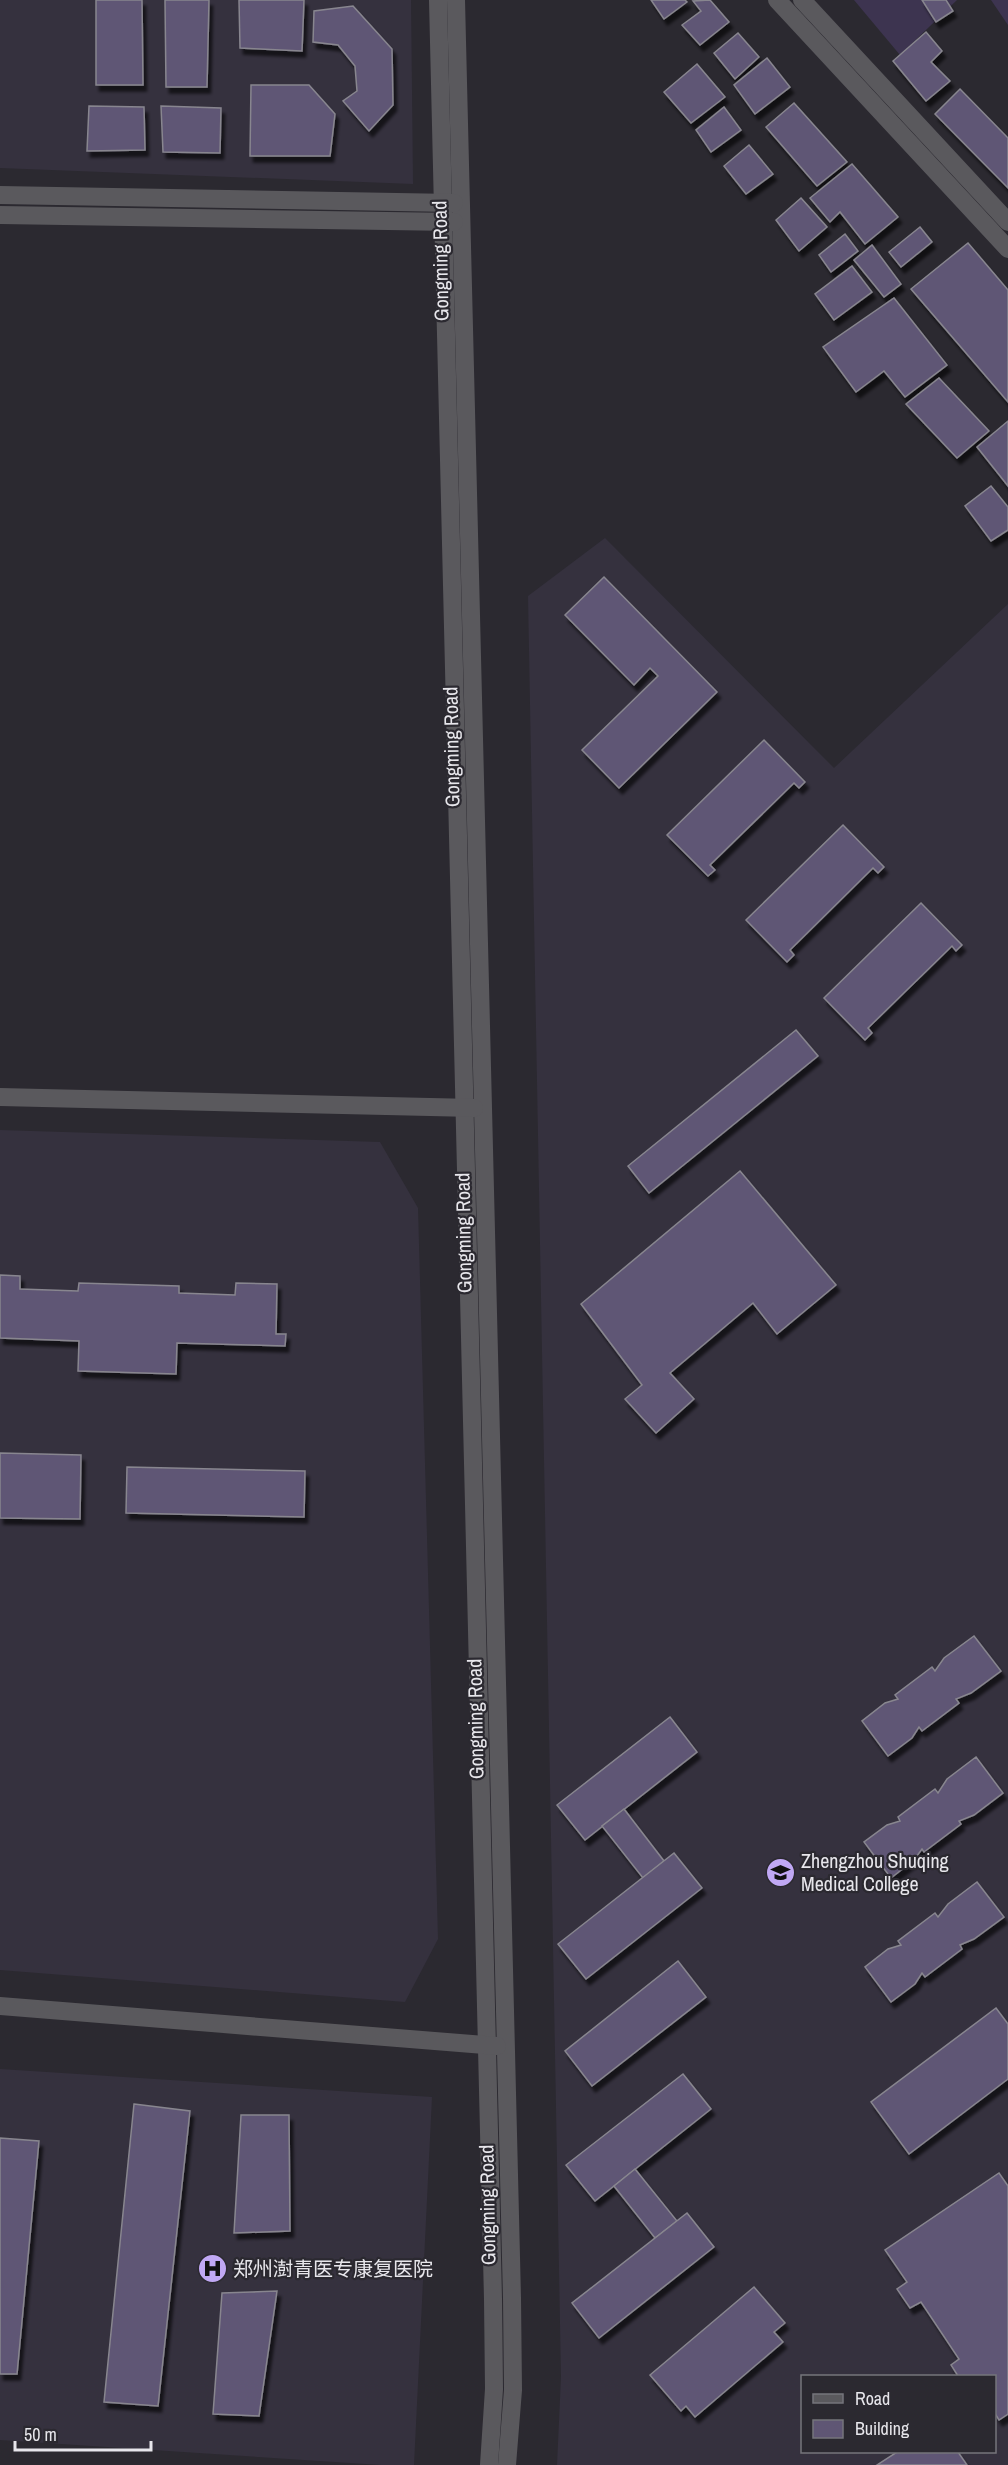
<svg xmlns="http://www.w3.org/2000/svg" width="1008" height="2465" viewBox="0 0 1008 2465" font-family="'Archivo Narrow','Noto Sans SC',sans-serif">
<defs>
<filter id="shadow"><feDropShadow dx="3.5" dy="6" stdDeviation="1.5" flood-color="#0009"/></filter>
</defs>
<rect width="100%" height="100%" fill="#2b2930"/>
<g fill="#35313e" fill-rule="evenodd">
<polygon points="0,0 411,0 413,184 0,168"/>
<path d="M605 538 834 768 1008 604V2465H557L561 2377 528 596ZM802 2376H994V2452H802Z"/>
<polygon points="0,1130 380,1142 418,1208 438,1939 405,2002 0,1970"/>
<polygon points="0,2069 432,2097 414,2465 381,2465 0,2440"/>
</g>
<g fill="#3d3450">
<polygon points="854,0 957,0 900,55"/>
<polygon points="991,0 1008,0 1008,25"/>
</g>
<g fill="#5f5674" stroke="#88868f" stroke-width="1.5" filter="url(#shadow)">
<polygon points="96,0 142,0 143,85 96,85"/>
<polygon points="165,0 209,0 207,87 166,87"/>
<polygon points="239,0 304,0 302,51 240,48"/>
<polygon points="651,0 685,0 687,2 664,19"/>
<polygon points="710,0 729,22 700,45 682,25 701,11 693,1"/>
<polygon points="922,0 946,0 953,11 936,22"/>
<polygon points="353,6 392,49 393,105 369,131 343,101 357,91 355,66 338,45 313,42 314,11"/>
<polygon points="926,32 942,51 931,62 950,81 926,101 893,61"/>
<polygon points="738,33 759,57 735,79 714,53"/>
<polygon points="767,58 790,87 755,114 734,85"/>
<polygon points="697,64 725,97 691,123 664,92"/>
<polygon points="251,85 309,85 335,114 330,156 250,156"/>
<polygon points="960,89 1008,138 1008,188 935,114"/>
<polygon points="794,103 847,162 817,186 766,127"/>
<polygon points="89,106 144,107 145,150 87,151"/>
<polygon points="161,106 221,108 220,153 163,152"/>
<polygon points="724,107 741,130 711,152 696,130"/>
<polygon points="749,145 773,174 746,194 724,166"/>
<polygon points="852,164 898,217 865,244 840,212 830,222 810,198"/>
<polygon points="801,198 827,227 799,251 776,220"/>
<polygon points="920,227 932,242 901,267 889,252"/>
<polygon points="845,234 858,251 831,272 819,255"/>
<polygon points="968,243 1008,290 1008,402 911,289"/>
<polygon points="872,245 901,284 884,297 854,260"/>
<polygon points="852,266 872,292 834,320 815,294"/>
<polygon points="894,298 947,365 905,397 884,371 856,392 823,347"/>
<polygon points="939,378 989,431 957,458 906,404"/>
<polygon points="1008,421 1008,486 977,447"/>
<polygon points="991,486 1008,507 1008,530 991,541 965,506"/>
<polygon points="604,577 717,692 619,788 582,750 658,676 650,668 634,685 565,615"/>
<polygon points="764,740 805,782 799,788 794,783 710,865 715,870 708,876 667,835"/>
<polygon points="843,825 884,867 878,873 873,868 790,950 794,955 787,962 746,920"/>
<polygon points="921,903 962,945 956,951 952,946 868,1028 872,1033 865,1040 824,998"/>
<polygon points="796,1030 818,1056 649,1193 628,1166"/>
<polygon points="740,1171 836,1285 777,1334 753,1303 670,1373 694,1399 656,1433 625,1399 642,1385 581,1304"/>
<polygon points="0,1275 20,1276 20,1289 78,1291 79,1283 179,1286 179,1293 235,1295 236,1283 277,1284 276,1334 286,1334 285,1346 177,1343 176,1374 78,1371 79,1341 0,1338"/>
<polygon points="0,1453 81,1455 80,1519 0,1518"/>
<polygon points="127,1467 305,1471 304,1517 126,1513"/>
<polygon points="974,1636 1001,1671 971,1693 956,1699 959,1703 922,1731 919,1727 912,1738 888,1756 862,1721 885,1703 898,1699 895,1695 932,1667 935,1671 944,1658"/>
<polygon points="670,1717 697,1752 585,1840 557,1805"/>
<polygon points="976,1757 1003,1793 974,1815 959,1821 961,1824 924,1852 922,1849 914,1860 891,1878 864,1842 887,1825 900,1821 898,1817 935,1789 938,1793 947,1779"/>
<polygon points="624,1809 664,1861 643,1878 602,1826"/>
<polygon points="674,1853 702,1888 586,1979 558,1944"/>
<polygon points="977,1882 1004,1917 974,1939 960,1945 962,1949 925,1977 922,1973 915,1984 891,2002 865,1967 888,1949 901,1945 898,1941 935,1913 938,1917 948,1904"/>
<polygon points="678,1961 706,1997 592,2086 565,2051"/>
<polygon points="996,2008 1008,2024 1008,2079 909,2154 871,2102"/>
<polygon points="683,2074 711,2109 595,2201 566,2165"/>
<polygon points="134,2104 190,2111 158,2406 104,2402"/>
<polygon points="241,2115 289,2115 290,2231 234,2233"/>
<polygon points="0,2138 39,2141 17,2374 0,2374"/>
<polygon points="635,2169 677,2221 655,2238 614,2186"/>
<polygon points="999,2173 1008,2186 1008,2414 999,2420 994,2412 994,2376 958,2376 951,2365 959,2359 921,2302 910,2308 897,2289 907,2282 885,2250"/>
<polygon points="687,2213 714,2247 599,2338 572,2303"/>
<polygon points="754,2287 785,2323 774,2332 783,2342 695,2417 686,2406 681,2411 650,2375"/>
<polygon points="277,2291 259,2416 213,2414 222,2293"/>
<polygon points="897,2452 958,2452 967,2465 877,2465"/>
</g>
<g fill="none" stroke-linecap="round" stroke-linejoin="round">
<g stroke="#5a595d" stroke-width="18">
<polyline points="438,0 493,2299 494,2389 489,2465"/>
<polyline points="456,0 512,2298 513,2390 507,2465"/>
<polyline points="777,0 1008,249"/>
<polyline points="802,0 1008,222"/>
<polyline points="0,195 454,203"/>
<polyline points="0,215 454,222"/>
<polyline points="0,1097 474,1108"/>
<polyline points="0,2006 497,2046"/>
</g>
</g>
<defs>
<symbol id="university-disc" viewBox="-11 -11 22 22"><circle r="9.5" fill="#c0a8f4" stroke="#2b2930"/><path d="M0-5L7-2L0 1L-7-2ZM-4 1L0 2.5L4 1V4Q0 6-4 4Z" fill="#111"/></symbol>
<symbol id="hospital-disc" viewBox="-11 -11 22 22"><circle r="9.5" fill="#c0a8f4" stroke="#2b2930"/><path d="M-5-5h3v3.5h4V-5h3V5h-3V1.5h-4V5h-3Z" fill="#111"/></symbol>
</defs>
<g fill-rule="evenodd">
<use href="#university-disc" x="764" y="1856" width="33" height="33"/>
<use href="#hospital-disc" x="196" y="2252" width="33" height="33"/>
</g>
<g text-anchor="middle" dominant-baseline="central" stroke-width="4.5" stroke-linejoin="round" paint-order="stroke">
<g font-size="20" fill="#e7e6eb" stroke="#2b2930">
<text transform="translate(440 261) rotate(-91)">Gongming Road</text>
<text transform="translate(451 747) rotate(-91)">Gongming Road</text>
<text transform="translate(463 1233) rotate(-91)">Gongming Road</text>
<text transform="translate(475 1719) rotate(-91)">Gongming Road</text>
<text transform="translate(487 2205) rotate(-91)">Gongming Road</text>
</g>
<g font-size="20" fill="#e7e6eb" stroke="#2b2930" text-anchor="start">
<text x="801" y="1860">Zhengzhou Shuqing<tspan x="801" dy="23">Medical College</tspan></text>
<text x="233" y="2268">郑州澍青医专康复医院</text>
</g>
</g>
<rect x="801" y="2375" width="195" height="78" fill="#2b2930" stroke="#76757b" stroke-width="1.5"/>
<rect x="813" y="2394" width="30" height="9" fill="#5a595d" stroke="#76757b" stroke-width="1.5"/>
<text x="855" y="2405" font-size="18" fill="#e7e6eb">Road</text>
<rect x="813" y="2420" width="30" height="18" fill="#5f5674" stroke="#76757b" stroke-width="1.5"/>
<text x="855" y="2435" font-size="18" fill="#e7e6eb">Building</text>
<path d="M15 2441v9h136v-9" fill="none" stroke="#e7e6eb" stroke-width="3"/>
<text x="24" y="2441" font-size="18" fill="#e7e6eb" stroke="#2b2930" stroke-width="4.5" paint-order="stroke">50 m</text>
</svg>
